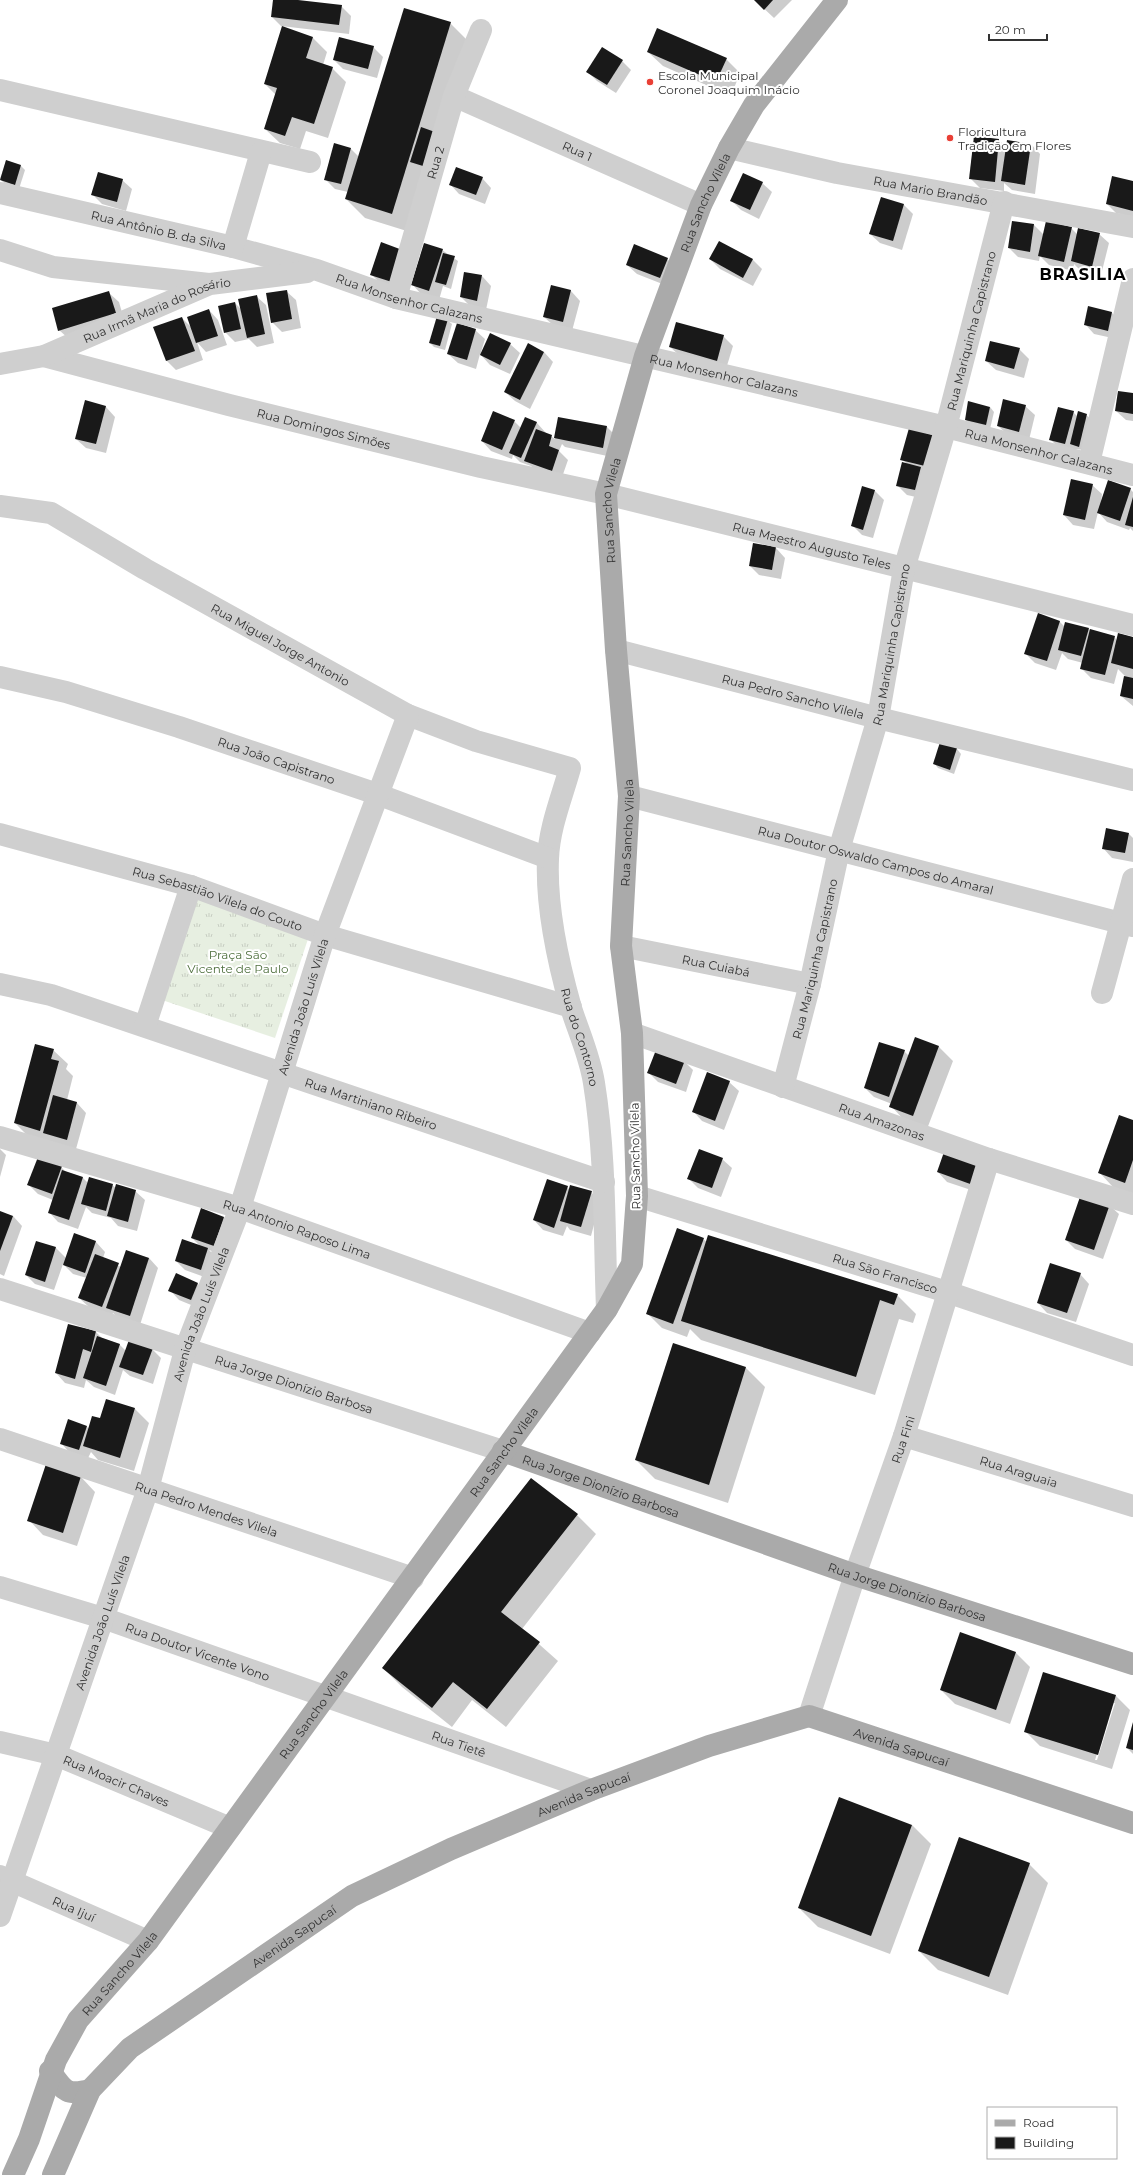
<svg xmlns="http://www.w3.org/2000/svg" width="1133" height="2175" viewBox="0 0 1133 2175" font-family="Montserrat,sans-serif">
<defs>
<pattern id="grass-tufts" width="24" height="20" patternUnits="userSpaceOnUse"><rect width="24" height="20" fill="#e7efe1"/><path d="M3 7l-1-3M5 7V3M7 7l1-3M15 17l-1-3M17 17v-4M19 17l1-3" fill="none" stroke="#c7cdc2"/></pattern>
</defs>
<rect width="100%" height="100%" fill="#fff"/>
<polygon fill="url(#grass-tufts)" points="201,883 314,921 275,1038 162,1000"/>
<g fill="#0003" fill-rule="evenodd">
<polygon points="274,0 341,6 351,16 349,34 281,26 272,17"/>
<polygon points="755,0 792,0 774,18"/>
<polygon points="450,23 469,42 410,232 365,218 346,199 348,192 335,189 326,180 351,149 359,157"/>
<polygon points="283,27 313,38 327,52 323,65 332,68 346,82 328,138 306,131 300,149 280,143 265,129 276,95 265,84"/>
<polygon points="373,47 383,57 377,78 343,69 334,60"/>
<polygon points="648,52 726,59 740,73 731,96 663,66"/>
<polygon points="622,61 631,70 616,93 597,81 588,72"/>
<polygon points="999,140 1007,148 1031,144 1040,154 1035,194 1012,190 1004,183 1004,191 980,188 970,178"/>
<polygon points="6,161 21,166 25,170 19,189 5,184 0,179"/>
<polygon points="482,178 491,188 485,204 459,194 450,184"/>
<polygon points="122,180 132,189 126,211 102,204 93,195"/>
<polygon points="1133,182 1133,217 1116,213 1107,204"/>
<polygon points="762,183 772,192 759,219 741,210 731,200"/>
<polygon points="881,198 904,205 913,214 902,250 880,243 870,234"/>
<polygon points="1013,222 1034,225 1044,235 1071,228 1078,235 1099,234 1109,243 1101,275 1081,271 1074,264 1073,271 1049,265 1040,256 1039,261 1018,257 1009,248"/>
<polygon points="381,244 404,292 381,284 371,274"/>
<polygon points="442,250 458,261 451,289 443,286 439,300 421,294 412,284"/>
<polygon points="667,259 677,268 670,287 637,274 627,265"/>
<polygon points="710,259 753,260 762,269 753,286 720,269"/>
<polygon points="482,276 491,286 486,310 470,306 461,297"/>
<polygon points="552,286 571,291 580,301 572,331 554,326 544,317"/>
<polygon points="286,291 296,300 301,328 282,332 272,322"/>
<polygon points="109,293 119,302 125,323 69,339 59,330"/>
<polygon points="256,296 266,305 274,343 257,347 249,339 235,342 225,332 235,303 242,310"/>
<polygon points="1089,307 1112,313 1121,322 1117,339 1094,334 1085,324"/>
<polygon points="209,310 218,320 227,345 206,352 197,342 203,360 176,370 167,361 155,327 182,318 192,328"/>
<polygon points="447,320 452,324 445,350 434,347 430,343"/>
<polygon points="475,330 485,339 481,352 510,344 520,353 510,374 490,365 480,354 476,369 458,363 448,354"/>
<polygon points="723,336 733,346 726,369 680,356 670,347"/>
<polygon points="1019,349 1029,359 1024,378 996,370 986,361"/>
<polygon points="544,352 553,362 530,409 515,401 505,392"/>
<polygon points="1133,394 1133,421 1126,420 1116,411"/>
<polygon points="86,402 106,407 115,417 106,453 86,448 76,439"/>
<polygon points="1025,406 1035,415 1029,440 1008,435 998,426"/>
<polygon points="990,407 994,412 990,429 970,424 966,420"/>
<polygon points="1073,412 1078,417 1086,415 1091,419 1083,450 1076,449 1074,453 1060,449 1051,440"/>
<polygon points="526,418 537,423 546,433 555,439 559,418 607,427 616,436 612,457 565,447 562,444 559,451 568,460 561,480 535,470 531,466 520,462 513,455 512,459 491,451 482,441 514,421 521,428"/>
<polygon points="933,436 925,499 907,495 897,485 907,464 902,459"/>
<polygon points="1092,485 1102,494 1101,503 1130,489 1133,492 1133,531 1130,528 1129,530 1107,522 1098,512 1094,529 1073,525 1064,515"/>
<polygon points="874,490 884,500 873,538 862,535 852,525"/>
<polygon points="776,548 785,558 781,579 759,575 750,566"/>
<polygon points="1039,615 1060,622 1065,627 1088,629 1114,637 1117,640 1133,638 1133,706 1121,696 1125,676 1118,669 1114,684 1091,678 1081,668 1083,663 1068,659 1062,653 1056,670 1035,663 1025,653"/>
<polygon points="957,749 961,754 954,774 938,768 934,763"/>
<polygon points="1129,834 1133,838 1133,862 1112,858 1103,848"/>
<polygon points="916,1038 939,1047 953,1061 927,1129 905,1121 891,1106 892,1104 874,1097 865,1088 904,1051 909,1056"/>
<polygon points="53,1050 68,1064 66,1069 73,1076 67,1100 77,1103 86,1113 76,1149 29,1137 15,1123"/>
<polygon points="684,1061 693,1070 686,1092 658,1082 649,1073"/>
<polygon points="729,1082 739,1091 724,1130 702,1121 693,1111"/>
<polygon points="1133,1121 1133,1194 1113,1187 1099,1172"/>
<polygon points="0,1149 6,1155 0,1177"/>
<polygon points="945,1153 983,1194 947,1182 938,1172"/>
<polygon points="722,1159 732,1168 721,1197 698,1188 689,1179"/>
<polygon points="61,1167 67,1173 83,1178 88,1183 112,1185 116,1188 135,1191 145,1200 137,1231 118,1226 111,1218 92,1213 86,1207 78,1229 58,1222 49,1212 53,1200 38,1194 29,1185"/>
<polygon points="567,1187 569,1189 591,1192 600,1202 591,1236 570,1230 567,1226 563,1236 543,1230 534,1220"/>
<polygon points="1109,1205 1119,1214 1103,1259 1075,1249 1066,1240"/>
<polygon points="0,1212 13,1216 22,1226 4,1276 0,1274"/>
<polygon points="224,1217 233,1227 223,1255 209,1250 217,1258 210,1279 185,1270 176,1261 200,1246 192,1238"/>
<polygon points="74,1235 96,1242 105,1252 103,1258 121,1267 126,1251 149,1258 158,1268 140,1325 117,1317 113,1313 112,1316 89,1307 79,1298 87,1278 73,1274 63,1264 54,1290 35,1284 26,1275 37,1242 56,1248 66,1258"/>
<polygon points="703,1239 707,1242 897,1295 916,1314 913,1323 899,1319 875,1395 701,1340 690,1329 687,1337 662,1328 647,1313"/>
<polygon points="1080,1274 1089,1284 1076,1322 1047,1313 1038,1303"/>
<polygon points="176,1275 198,1284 207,1294 201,1309 179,1300 170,1290"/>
<polygon points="69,1325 96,1332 102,1338 119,1344 126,1351 152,1349 161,1358 153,1384 130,1376 123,1370 115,1395 94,1387 86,1380 84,1388 65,1383 56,1373"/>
<polygon points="673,1344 746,1368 765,1387 728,1503 655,1479 636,1460"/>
<polygon points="107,1400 135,1409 149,1423 134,1471 98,1460 91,1452 88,1458 70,1453 61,1443 87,1427 89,1429 100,1419"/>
<polygon points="81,1477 95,1492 77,1546 43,1535 29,1520"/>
<polygon points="577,1515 596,1534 522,1629 558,1661 506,1727 472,1700 452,1727 402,1687 383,1668"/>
<polygon points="961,1634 1016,1653 1030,1667 1010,1724 955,1704 941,1690"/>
<path d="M1116 1696 1130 1710 1112 1769 1040 1746 1026 1732ZM1113 1703H1115L1097 1760H1095Z"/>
<polygon points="1133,1724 1133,1754 1127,1748"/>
<polygon points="912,1825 931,1844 890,1954 818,1927 799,1908"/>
<polygon points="1029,1864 1048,1883 1008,1995 938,1970 919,1951"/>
</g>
<g fill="#191919">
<polygon points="273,0 298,0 342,5 339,25 271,17"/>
<polygon points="754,0 773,0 764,10"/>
<polygon points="404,8 451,22 392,214 345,199"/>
<polygon points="282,26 313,37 306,58 333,67 314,124 292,117 285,136 264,129 277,88 264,84"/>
<polygon points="657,28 727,58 716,82 647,52"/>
<polygon points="339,37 374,46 368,69 333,60"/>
<polygon points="602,47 623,60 607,85 586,72"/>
<polygon points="421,127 435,132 423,166 410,162"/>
<polygon points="974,136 999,139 995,182 969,179"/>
<polygon points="1007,140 1031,144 1025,185 1001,181"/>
<polygon points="334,143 351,148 341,184 324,180"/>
<polygon points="6,160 21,165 15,185 0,180"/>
<polygon points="456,167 483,177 476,195 449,185"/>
<polygon points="98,172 123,179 117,202 91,195"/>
<polygon points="743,173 763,182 750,210 730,201"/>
<polygon points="1112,176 1133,181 1133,211 1106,204"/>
<polygon points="881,197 904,204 893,241 869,234"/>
<polygon points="1012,221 1034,224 1030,252 1008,248"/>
<polygon points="1046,221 1072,227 1064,262 1038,256"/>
<polygon points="1078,228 1100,233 1092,267 1071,261"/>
<polygon points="719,241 753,259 743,278 709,259"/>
<polygon points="381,242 405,251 395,283 370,275"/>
<polygon points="424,243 443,249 429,291 411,285"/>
<polygon points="634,244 668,258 660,278 626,265"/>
<polygon points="443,253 455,256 446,285 435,282"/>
<polygon points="464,272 482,275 477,301 460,297"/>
<polygon points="551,285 571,290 563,322 543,317"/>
<polygon points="287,290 292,319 271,323 266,293"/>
<polygon points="109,291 116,313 58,331 52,308"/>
<polygon points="257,295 265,334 247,338 238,299"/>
<polygon points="235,302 241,329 224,333 218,306"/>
<polygon points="1088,306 1112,312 1108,331 1084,325"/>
<polygon points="209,309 218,336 196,343 187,317"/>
<polygon points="437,316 448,319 440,346 429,343"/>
<polygon points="182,317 195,351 166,361 153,327"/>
<polygon points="676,322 724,335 717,361 669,347"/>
<polygon points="457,323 476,329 467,360 447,354"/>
<polygon points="490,333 511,343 500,365 480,355"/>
<polygon points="990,341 1020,348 1014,369 985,361"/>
<polygon points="528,343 544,352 520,400 504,392"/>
<polygon points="1118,391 1133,393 1133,414 1115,411"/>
<polygon points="1003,399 1026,405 1019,432 997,426"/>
<polygon points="85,400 106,406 96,444 75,439"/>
<polygon points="968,401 990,407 986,425 965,420"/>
<polygon points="1058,407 1074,411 1065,444 1049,440"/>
<polygon points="493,411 515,420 502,450 481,441"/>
<polygon points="1078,411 1087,414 1079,447 1070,444"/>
<polygon points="525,417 537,422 521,458 509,453"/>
<polygon points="558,417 607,426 603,448 554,438"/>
<polygon points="909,428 933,435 925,466 900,460"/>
<polygon points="536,429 552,435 549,446 559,450 552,471 524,461"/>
<polygon points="902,462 921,467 915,490 896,486"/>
<polygon points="1071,479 1093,484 1085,520 1063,515"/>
<polygon points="1108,480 1131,488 1120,521 1097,513"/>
<polygon points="862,486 875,490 863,530 851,526"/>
<polygon points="1133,497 1133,527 1125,525"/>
<polygon points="753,543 776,547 772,570 749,566"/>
<polygon points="1038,613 1060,621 1047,661 1024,654"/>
<polygon points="1065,622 1089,628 1081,656 1058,650"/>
<polygon points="1090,629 1115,636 1105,675 1080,669"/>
<polygon points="1118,633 1133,637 1133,669 1111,663"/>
<polygon points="1124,676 1133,678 1133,699 1120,696"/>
<polygon points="940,742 957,748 950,770 933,764"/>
<polygon points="1106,828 1129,833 1125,853 1102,849"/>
<polygon points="915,1037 939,1046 913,1116 889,1107"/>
<polygon points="879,1042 905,1050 889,1097 864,1088"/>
<polygon points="35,1044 54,1049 51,1059 59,1061 40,1131 14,1123"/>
<polygon points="656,1050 685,1060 676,1084 647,1073"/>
<polygon points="707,1072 730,1081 715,1121 692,1112"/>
<polygon points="53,1095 77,1102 67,1140 43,1133"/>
<polygon points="1119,1115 1133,1120 1133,1160 1125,1183 1098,1173"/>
<polygon points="699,1149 723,1158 712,1188 687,1179"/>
<polygon points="944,1152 981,1165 973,1185 937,1172"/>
<polygon points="38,1157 62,1166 52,1194 27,1185"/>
<polygon points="62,1170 83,1177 69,1220 48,1213"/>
<polygon points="89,1177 113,1184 106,1211 81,1204"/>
<polygon points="547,1179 568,1186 554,1228 533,1220"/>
<polygon points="116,1184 136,1190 128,1222 107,1216"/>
<polygon points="570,1185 592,1191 581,1227 560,1221"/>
<polygon points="1081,1194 1110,1204 1094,1250 1065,1240"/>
<polygon points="201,1208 224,1217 214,1246 191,1238"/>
<polygon points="0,1211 13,1216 0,1251"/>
<polygon points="677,1228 704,1238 673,1324 646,1314"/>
<polygon points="74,1233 96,1241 85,1273 63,1265"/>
<polygon points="708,1235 898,1294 894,1305 880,1300 856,1377 681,1321"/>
<polygon points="182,1239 208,1248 201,1270 175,1261"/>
<polygon points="36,1241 56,1247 45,1282 25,1275"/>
<polygon points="126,1250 149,1258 130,1316 106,1308"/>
<polygon points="95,1254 119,1263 102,1307 78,1298"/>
<polygon points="1050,1263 1081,1273 1067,1313 1037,1303"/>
<polygon points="176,1273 198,1283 191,1300 168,1291"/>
<polygon points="68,1324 96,1331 91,1352 83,1349 75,1379 55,1373"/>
<polygon points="97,1336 120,1344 106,1386 83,1378"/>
<polygon points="129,1340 153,1348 143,1375 119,1367"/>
<polygon points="673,1343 746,1367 709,1485 635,1460"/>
<polygon points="106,1399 135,1408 120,1458 83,1446 92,1416 100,1418"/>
<polygon points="68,1419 87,1426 79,1450 60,1444"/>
<polygon points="46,1464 81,1476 63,1533 27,1521"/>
<polygon points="531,1478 578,1514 501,1612 540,1642 487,1709 453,1682 432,1708 382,1668"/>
<polygon points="960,1632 1016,1652 996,1710 940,1690"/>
<polygon points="1043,1672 1116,1695 1098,1755 1024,1732"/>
<polygon points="1133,1722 1133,1750 1126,1748"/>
<polygon points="839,1797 912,1825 871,1936 798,1908"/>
<polygon points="959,1837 1030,1863 989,1977 918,1951"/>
</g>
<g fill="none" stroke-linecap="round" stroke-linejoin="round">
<g stroke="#cfcfcf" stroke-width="22">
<polyline points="0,90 310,162"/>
<path id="s1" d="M454 96 701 205"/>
<path id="s2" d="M729 148 837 173 1133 227"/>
<path id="s3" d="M0 193 233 247 317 270 396 298 946 427 1133 475"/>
<polyline points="233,247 261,152"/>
<polyline points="0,250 53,267 209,284"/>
<path id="s4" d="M396 298 454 96 481 30"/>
<path id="s5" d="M44 356 229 405 481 467 606 494 1133 625"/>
<path id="s6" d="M0 364 44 356 210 284 307 272"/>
<polyline points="1089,463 1133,279"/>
<path id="s7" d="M0 506 51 513 145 569 408 715 476 741 570 768C562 797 549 828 548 859 546 906 558 962 571 1008 579 1033 590 1057 594 1083 606 1158 604 1234 607 1309"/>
<path id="s8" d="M616 650 878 718 1133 780"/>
<path id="s9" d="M0 677 66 692 179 727 377 794 548 858"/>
<path id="s10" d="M629 796 1133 926"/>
<path id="s11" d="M0 834 191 886 325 935 571 1007"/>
<path id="s12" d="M621 946 810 984"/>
<path id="s13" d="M0 984 51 995 604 1182"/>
<polyline points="1102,993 1133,879"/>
<polyline points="145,1026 191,886"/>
<path id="s14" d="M632 1033 989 1159 1133 1204"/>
<path id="s15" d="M783 1087 810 984 839 850 878 718 904 569 946 427 1004 202"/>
<path id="s16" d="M0 1137 240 1208 590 1333"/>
<path id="s17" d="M637 1196 947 1292 1133 1355"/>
<path id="s18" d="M0 1289 503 1451"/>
<path id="s19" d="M904 1436 1133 1506"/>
<path id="s20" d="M0 1439 413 1578"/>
<path id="s21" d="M0 1587 103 1618 591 1790"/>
<path id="s22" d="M809 1716 855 1575 904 1436 989 1159"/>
<path id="s23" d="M0 1742 56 1755 230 1828"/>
<path id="s24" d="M0 1876 148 1941"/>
<path id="s25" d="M0 1916 148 1489 185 1350 240 1208 325 935 408 715"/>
</g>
<g stroke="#aaa" stroke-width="22">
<path id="s26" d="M503 1451 855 1575 1133 1664"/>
<path d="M50 2071C64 2091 66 2096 90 2090"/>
<path id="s27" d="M13 2175 29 2139 56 2060 78 2020 148 1941 607 1309 632 1264 637 1196 632 1033 621 946 629 796 616 650 606 494 645 356 701 205 729 148 754 105 837 0"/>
<path id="s28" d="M53 2175 90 2090 130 2048 352 1896 451 1849 591 1790 709 1746 809 1716 1133 1823"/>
</g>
</g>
<g fill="#e93f35" stroke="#fff" stroke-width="1.5">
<circle cx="650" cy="82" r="4"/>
<circle cx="950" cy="138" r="4"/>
</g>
<g text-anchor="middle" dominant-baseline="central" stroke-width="4" stroke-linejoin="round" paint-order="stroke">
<g font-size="12" fill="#323232" stroke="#fff" text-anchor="start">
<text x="658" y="75">Escola Municipal<tspan x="658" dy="14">Coronel Joaquim Inácio</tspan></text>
<text x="958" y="131">Floricultura<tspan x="958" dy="14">Tradição em Flores</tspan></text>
</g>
<g font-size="12" fill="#323232" stroke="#fff">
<text stroke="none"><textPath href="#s1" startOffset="135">Rua 1</textPath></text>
<text stroke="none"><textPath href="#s4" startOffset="141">Rua 2</textPath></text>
<text stroke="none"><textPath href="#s2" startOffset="206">Rua Mario Brandão</textPath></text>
<text stroke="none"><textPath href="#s27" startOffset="2187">Rua Sancho Vilela</textPath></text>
<text stroke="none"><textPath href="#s3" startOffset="163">Rua Antônio B. da Silva</textPath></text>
<text stroke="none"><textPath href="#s3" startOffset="423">Rua Monsenhor Calazans</textPath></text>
<text stroke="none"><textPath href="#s6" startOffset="167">Rua Irmã Maria do Rosário</textPath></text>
<text stroke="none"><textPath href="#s15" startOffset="780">Rua Mariquinha Capistrano</textPath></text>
<text stroke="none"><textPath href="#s3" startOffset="747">Rua Monsenhor Calazans</textPath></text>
<text stroke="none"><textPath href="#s5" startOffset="289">Rua Domingos Simões</textPath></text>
<text stroke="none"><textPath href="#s3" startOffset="1071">Rua Monsenhor Calazans</textPath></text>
<text stroke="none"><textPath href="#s27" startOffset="1863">Rua Sancho Vilela</textPath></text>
<text stroke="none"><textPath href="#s5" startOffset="791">Rua Maestro Augusto Teles</textPath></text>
<text stroke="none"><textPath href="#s7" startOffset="316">Rua Miguel Jorge Antonio</textPath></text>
<text stroke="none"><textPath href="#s15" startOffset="456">Rua Mariquinha Capistrano</textPath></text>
<text stroke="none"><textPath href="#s8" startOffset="183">Rua Pedro Sancho Vilela</textPath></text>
<text stroke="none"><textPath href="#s9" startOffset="289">Rua João Capistrano</textPath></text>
<text stroke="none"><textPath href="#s27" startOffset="1539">Rua Sancho Vilela</textPath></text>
<text stroke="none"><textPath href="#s10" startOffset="255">Rua Doutor Oswaldo Campos do Amaral</textPath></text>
<text stroke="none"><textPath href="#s11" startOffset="227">Rua Sebastião Vilela do Couto</textPath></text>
<text stroke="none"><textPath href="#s15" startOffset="132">Rua Mariquinha Capistrano</textPath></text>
<text stroke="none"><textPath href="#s12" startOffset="97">Rua Cuiabá</textPath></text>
<text stroke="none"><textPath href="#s25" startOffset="959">Avenida João Luís Vilela</textPath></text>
<text stroke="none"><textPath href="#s7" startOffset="908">Rua do Contorno</textPath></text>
<text stroke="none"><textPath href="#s13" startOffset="390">Rua Martiniano Ribeiro</textPath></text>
<text stroke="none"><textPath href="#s14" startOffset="265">Rua Amazonas</textPath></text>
<text transform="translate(635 1156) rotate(-91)">Rua Sancho Vilela</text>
<text stroke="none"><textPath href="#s16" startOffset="311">Rua Antonio Raposo Lima</textPath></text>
<text stroke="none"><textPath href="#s17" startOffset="260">Rua São Francisco</textPath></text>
<text stroke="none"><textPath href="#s25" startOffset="635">Avenida João Luís Vilela</textPath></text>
<text stroke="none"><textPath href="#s18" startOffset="309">Rua Jorge Dionízio Barbosa</textPath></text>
<text stroke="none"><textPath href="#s22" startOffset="292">Rua Fini</textPath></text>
<text stroke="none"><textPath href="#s27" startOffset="879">Rua Sancho Vilela</textPath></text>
<text stroke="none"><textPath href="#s19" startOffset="120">Rua Araguaia</textPath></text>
<text stroke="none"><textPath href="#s26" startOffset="104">Rua Jorge Dionízio Barbosa</textPath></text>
<text stroke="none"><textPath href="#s20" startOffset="218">Rua Pedro Mendes Vilela</textPath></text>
<text stroke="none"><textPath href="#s26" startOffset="428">Rua Jorge Dionízio Barbosa</textPath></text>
<text stroke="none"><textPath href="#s25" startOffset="311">Avenida João Luís Vilela</textPath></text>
<text stroke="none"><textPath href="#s21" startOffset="208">Rua Doutor Vicente Vono</textPath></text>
<text stroke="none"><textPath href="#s27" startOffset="555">Rua Sancho Vilela</textPath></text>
<text stroke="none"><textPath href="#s21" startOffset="485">Rua Tietê</textPath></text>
<text stroke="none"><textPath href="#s28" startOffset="1009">Avenida Sapucaí</textPath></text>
<text stroke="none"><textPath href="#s23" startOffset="123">Rua Moacir Chaves</textPath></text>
<text stroke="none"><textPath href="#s28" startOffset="673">Avenida Sapucaí</textPath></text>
<text stroke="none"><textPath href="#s24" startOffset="81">Rua Ijuí</textPath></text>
<text stroke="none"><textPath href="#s28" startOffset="349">Avenida Sapucaí</textPath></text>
<text stroke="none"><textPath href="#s27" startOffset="231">Rua Sancho Vilela</textPath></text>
</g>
<g font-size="12" fill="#4f703e" stroke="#fff">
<text x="238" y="954">Praça São<tspan x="238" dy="14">Vicente de Paulo</tspan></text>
</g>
<g font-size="16" font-weight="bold" letter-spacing="1" fill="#000" stroke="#fff">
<text x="1083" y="274">BRASILIA</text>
</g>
</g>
<rect x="987" y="2107" width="130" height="52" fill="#ffffff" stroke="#adadad"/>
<rect x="995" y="2120" width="20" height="6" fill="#aaaaaa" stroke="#adadad"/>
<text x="1023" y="2127" font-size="12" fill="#323232">Road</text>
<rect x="995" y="2137" width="20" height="12" fill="#191919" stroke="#adadad"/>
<text x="1023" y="2147" font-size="12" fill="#323232">Building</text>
<path d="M989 34v6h58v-6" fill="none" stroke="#323232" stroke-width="2"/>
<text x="995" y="34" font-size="12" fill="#323232" stroke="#ffffff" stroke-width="3" paint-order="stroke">20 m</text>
</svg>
